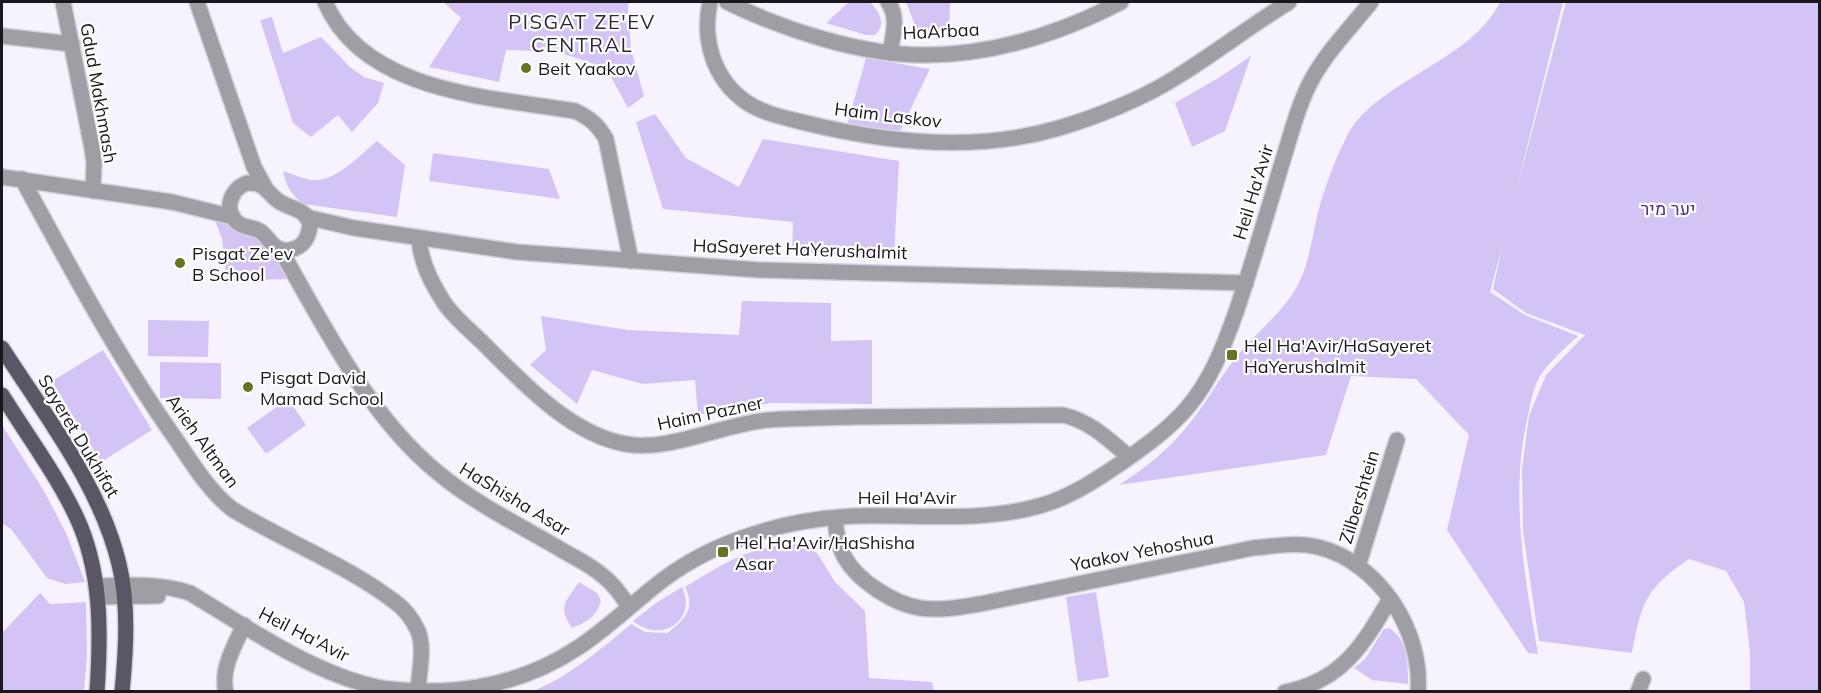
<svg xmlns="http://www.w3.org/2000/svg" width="1821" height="693" viewBox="0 0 1821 693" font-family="Mulish,Heebo,sans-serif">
<rect width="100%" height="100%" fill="#f7f3fe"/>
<g fill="#d4c4f6">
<polygon points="443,2 516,2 519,3 520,2 629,2 628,7 631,49 644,96 628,108 606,68 558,52 506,50 499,82 429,67 461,18"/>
<path d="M849 2H870C879 12 887 24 875 35H866L826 23Z"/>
<polygon points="906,2 953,2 950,4 949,32 932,34 916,28"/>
<path d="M1500 2H1563L1514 200 1566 2H1819V691H1750V653L1744 602 1726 571 1689 559C1645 589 1642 602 1632 653L1539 641 1523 532 1522 469 1529 416 1546 375 1585 335 1526 313 1493 289 1502 247 1490 292 1525 315 1578 336C1565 348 1550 361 1540 376 1534 386 1531 400 1529 411 1509 491 1524 574 1538 654L1528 653 1447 530 1469 435 1416 379 1351 376 1326 455 1119 485C1147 467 1173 446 1193 419 1210 397 1224 370 1243 349 1267 321 1290 308 1304 271 1312 248 1314 224 1321 201 1327 182 1334 163 1342 146 1346 139 1348 132 1353 126 1388 78 1473 58 1500 2Z"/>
<polygon points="272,17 283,53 321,37 350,67 364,77 384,83 378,103 352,132 338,115 311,137 293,123 260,20"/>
<polygon points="1251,56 1225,131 1192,147 1175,103 1220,77"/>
<polygon points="866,58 930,69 900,131 847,125"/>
<polygon points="655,114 686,158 739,187 763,139 899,161 894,256 792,252 793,222 663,209 636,122"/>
<path d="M377 141 405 165 397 217 303 204C291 194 286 186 283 171 292 174 302 178 311 180 335 183 360 155 377 141Z"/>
<polygon points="433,153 549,169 560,199 429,181"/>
<polygon points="214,219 251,230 267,244 287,279 227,281 222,238"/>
<polygon points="742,301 831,303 831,341 872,340 872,404 772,403 698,415 695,380 643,384 592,370 577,404 530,365 546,350 541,316 628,330 739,335"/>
<polygon points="148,320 209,321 208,357 148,356"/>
<polygon points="103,350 152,430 101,462 52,381"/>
<polygon points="160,362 221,363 221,399 160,398"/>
<polygon points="288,399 306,425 266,454 247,428"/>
<polygon points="2,425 44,491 66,533 85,582 65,584 47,578 11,529 2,523"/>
<path d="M800 544 817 553 835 582 865 611 869 678 932 682 934 691H533C570 676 601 649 631 624L645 632 667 633C685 620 696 608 685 587 725 563 750 545 800 544Z"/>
<path d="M579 582 597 593 601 601C596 617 587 622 572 628 557 606 566 602 579 582Z"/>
<path d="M682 587C698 621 660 644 633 621L656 603Z"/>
<polygon points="1096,592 1109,677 1078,682 1066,597"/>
<polygon points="40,593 50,604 86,602 87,656 84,691 2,691 2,633"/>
<path d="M1389 628C1408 640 1408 663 1408 684L1372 680 1354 668 1365 659 1384 629Z"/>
</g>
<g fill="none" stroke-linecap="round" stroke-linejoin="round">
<defs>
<g id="minor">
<polyline points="63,2 92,148 94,163 93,191"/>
<polyline points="197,2 254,167 265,187"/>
<path d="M325 2C364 93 491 97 575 111 590 118 598 125 606 139L631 261"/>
<path d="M710 2C702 39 713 79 746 102 764 114 786 118 806 123 887 143 978 152 1059 128 1096 117 1142 99 1175 78 1214 54 1250 26 1289 2"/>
<path d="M727 2C784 30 861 55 924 55 992 55 1061 33 1121 2"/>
<path d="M888 2C899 17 893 35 890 53"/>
<polyline points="2,36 72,44"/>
<polyline points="2,177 172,202 233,217"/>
<path d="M22 179C70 267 117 356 175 438 192 463 208 490 232 509 284 541 347 565 395 602 405 609 413 620 418 631 425 648 419 672 418 690"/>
<path d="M247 183C264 182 266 191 277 200 288 210 319 208 307 237 304 244 297 249 289 250 273 252 270 238 260 231 253 227 245 228 238 223 223 211 230 189 247 183Z"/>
<polyline points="306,217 354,228 517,252 759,270 1246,283"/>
<path d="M419 238C420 261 431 282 443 301 453 317 470 330 484 344 522 382 571 435 626 444 669 452 723 424 768 420 797 418 826 418 854 417 924 416 994 415 1063 415 1090 421 1109 440 1129 457"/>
<path d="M280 249C324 326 368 415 437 472 474 503 519 525 560 549 575 558 591 565 603 576 614 584 622 596 629 607"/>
<path d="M835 518C836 531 838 546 845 558 858 581 894 604 920 608 940 611 961 607 980 604L1253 548C1275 546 1296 542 1318 547 1379 562 1423 631 1418 692"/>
<polyline points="1358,566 1397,440"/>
<path d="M97 586C128 585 160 583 190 593 246 627 314 674 377 687 397 691 419 691 440 691 489 689 537 675 579 647 609 627 635 601 664 579 691 559 722 544 754 534 786 523 819 518 853 516 915 514 979 523 1039 506 1069 498 1096 480 1121 463 1144 447 1169 429 1187 408 1211 380 1224 346 1236 312 1253 262 1267 213 1282 163 1290 138 1296 112 1307 89 1322 56 1349 30 1371 2"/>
<polyline points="98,597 158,596"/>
<path d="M226 692C220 669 235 645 244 625"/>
<path d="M1285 692C1342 681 1363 645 1390 599"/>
<polyline points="1638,692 1643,679"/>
</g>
<g id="major">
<path d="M2 348C45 415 100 485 119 564 129 605 126 650 122 692"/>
<path d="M2 395C27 435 56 474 76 516 102 571 101 632 97 692"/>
</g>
</defs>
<use href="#minor" stroke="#d4d0da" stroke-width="18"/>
<use href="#major" stroke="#d4d0da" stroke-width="18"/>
<use href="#minor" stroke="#a09ea5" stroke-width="15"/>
<use href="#major" stroke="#5a5663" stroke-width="15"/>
</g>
<g fill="#647422" stroke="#fff" stroke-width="2">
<circle cx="526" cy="68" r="6"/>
<circle cx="180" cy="263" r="6"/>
<rect x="1226" y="349" width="12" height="12" rx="3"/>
<circle cx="248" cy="387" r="6"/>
<rect x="717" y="546" width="12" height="12" rx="3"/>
</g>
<g text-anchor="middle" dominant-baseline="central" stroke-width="4.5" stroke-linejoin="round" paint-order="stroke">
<g font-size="18" fill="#1a181e" stroke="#fff">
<text transform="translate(941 31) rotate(-3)">HaArbaa</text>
<text transform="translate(99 93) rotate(80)">Gdud Makhmash</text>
<text transform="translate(888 115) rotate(7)">Haim Laskov</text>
<text transform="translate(1253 192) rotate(-73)">Heil Ha'Avir</text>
<text transform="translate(800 249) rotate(2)">HaSayeret HaYerushalmit</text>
<text transform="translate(710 413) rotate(-12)">Haim Pazner</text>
<text transform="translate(79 436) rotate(59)">Sayeret Dukhifat</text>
<text transform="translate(203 441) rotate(54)">Arieh Altman</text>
<text x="907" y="497">Heil Ha'Avir</text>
<text transform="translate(1359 497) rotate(-73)">Zilbershtein</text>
<text transform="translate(515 499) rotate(31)">HaShisha Asar</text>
<text transform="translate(1142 551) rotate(-11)">Yaakov Yehoshua</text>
<text transform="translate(304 634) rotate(27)">Heil Ha'Avir</text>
</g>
<g font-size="18" fill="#1a181e" stroke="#fff" text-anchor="start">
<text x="538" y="68">Beit Yaakov</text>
<text x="192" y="253">Pisgat Ze'ev<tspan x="192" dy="21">B School</tspan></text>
<text x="1244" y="345">Hel Ha'Avir/HaSayeret<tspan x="1244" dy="21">HaYerushalmit</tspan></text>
<text x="260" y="377">Pisgat David<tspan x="260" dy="21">Mamad School</tspan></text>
<text x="735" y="542">Hel Ha'Avir/HaShisha<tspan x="735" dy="21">Asar</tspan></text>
</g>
<g font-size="18" fill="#592e8f" stroke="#fff">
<text x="1668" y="208">יער מיר</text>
</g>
<g font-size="20" letter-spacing="1.5" fill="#2b2734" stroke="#fff">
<text x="582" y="21">PISGAT ZE'EV<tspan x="582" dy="23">CENTRAL</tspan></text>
</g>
</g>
<rect width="1821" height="693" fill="none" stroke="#1a181e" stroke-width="6"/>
</svg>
